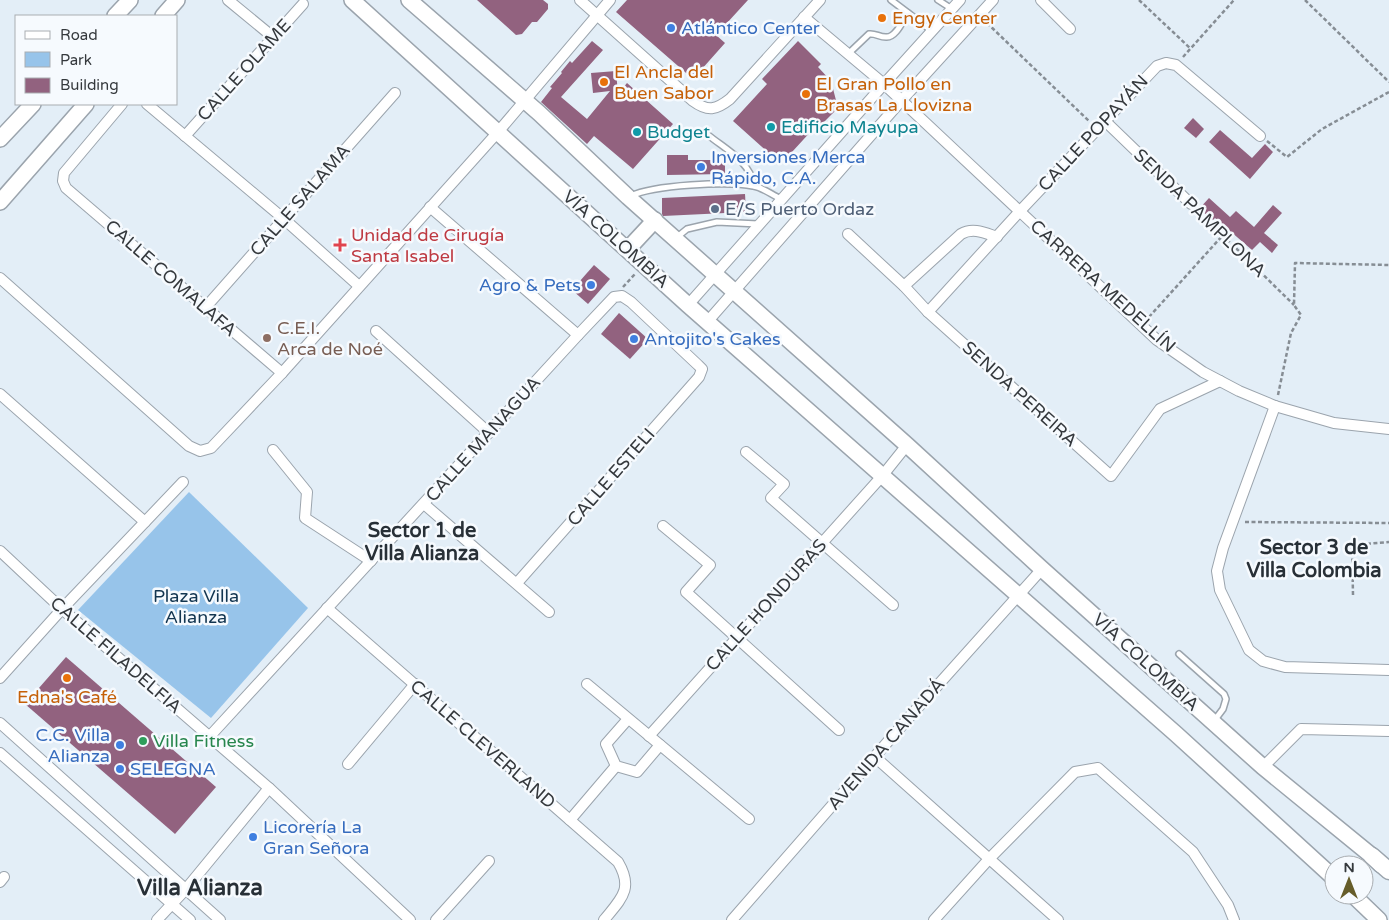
<svg xmlns="http://www.w3.org/2000/svg" width="1389" height="920" viewBox="0 0 1389 920" font-family="'Varela Round',sans-serif">
<rect width="100%" height="100%" fill="#e3eef7"/>
<polygon fill="#97c4ea" points="189,492 308,608 211,718 78,610"/>
<g fill="#92627f">
<polygon points="477,0 543,0 548,4 548,9 537,22 532,22 522,34 516,35"/>
<polygon points="627,0 748,0 716,35 725,43 693,79 616,12"/>
<polygon points="592,41 603,50 561,97 587,119 610,91 593,93 591,73 616,71 618,94 627,83 673,124 633,169 594,136 587,144 541,102 552,88 550,87 562,73 561,72 570,61 572,63"/>
<polygon points="798,41 821,64 818,67 831,81 838,108 816,130 814,128 781,164 733,121 767,84 762,79"/>
<polygon points="1193,118 1204,129 1196,138 1184,128"/>
<polygon points="1220,130 1252,158 1265,144 1273,152 1250,179 1209,142"/>
<polygon points="667,155 688,155 688,160 725,160 725,174 667,175"/>
<polygon points="745,194 746,212 663,216 662,214 662,198"/>
<polygon points="1209,198 1230,217 1236,211 1254,227 1273,205 1282,213 1264,233 1278,245 1272,253 1260,242 1252,250 1215,218 1213,220 1199,209"/>
<polygon points="594,265 610,279 588,304 572,290"/>
<polygon points="619,313 648,339 630,359 601,334"/>
<polygon points="66,657 216,787 175,834 25,704"/>
</g>
<g fill="none" stroke-linecap="round" stroke-linejoin="round">
<defs>
<g id="service">
<polyline points="891,0 932,31"/>
<polyline points="938,0 952,9"/>
<path d="M848 54 869 34C875 33 879 37 886 37 896 38 903 20 908 13"/>
<path d="M708 135C728 151 748 160 755 186"/>
<path d="M631 196C653 185 728 181 753 186 762 187 772 195 781 199"/>
<polyline points="676,238 687,229 717,222 758,224"/>
<polyline points="1179,654 1224,694 1226,699 1223,709 1214,721"/>
</g>
<g id="minor">
<polyline points="228,0 273,37"/>
<path d="M580 0 693 101C708 112 716 110 730 99L820 0"/>
<polyline points="1041,0 1070,29"/>
<polyline points="804,17 884,84 1157,340 1203,372 1239,391 1275,406 1334,423 1389,429"/>
<polyline points="122,104 64,173 63,181 66,188 282,373"/>
<polyline points="147,104 284,219 359,286"/>
<polyline points="1105,121 1191,204"/>
<polyline points="185,136 303,4"/>
<polyline points="430,207 578,335"/>
<polyline points="848,234 904,286 928,312 1111,476 1160,409 1220,381"/>
<polyline points="0,278 189,446 200,451 211,448 282,373 498,132 610,0"/>
<path d="M904 286 961 234C973 227 985 233 997 237"/>
<polyline points="688,305 884,84 960,0"/>
<polyline points="205,308 395,93"/>
<polyline points="928,312 1020,211 1157,66 1166,63 1176,65 1260,136"/>
<polyline points="708,321 901,101 993,0"/>
<polyline points="376,331 489,433"/>
<polyline points="0,394 145,522"/>
<polyline points="1275,406 1223,548 1217,571 1220,590 1249,650 1263,661 1285,667 1389,670"/>
<polyline points="273,450 307,492 305,518 371,561"/>
<polyline points="746,452 784,484 771,498 893,605"/>
<polyline points="424,504 549,612"/>
<polyline points="663,526 710,565 686,592 839,730"/>
<polyline points="0,551 62,609 269,788 410,920"/>
<path d="M327 608 618 862C634 889 621 899 604 920"/>
<polyline points="0,678 62,609 183,482"/>
<polyline points="587,684 749,819"/>
<polyline points="628,719 606,744 616,766 637,772 660,745"/>
<polyline points="0,723 220,920"/>
<polyline points="210,736 578,335 614,297 622,296 631,302 698,365 702,369 699,377 517,583"/>
<polyline points="649,736 883,475 907,445"/>
<polyline points="0,753 190,920"/>
<polyline points="875,757 1058,920"/>
<polyline points="348,764 415,684"/>
<polyline points="1263,767 1301,729 1389,731"/>
<polyline points="570,820 616,766"/>
<polyline points="0,882 4,877"/>
<polyline points="157,920 186,889 269,788"/>
<polyline points="436,920 489,861"/>
<polyline points="732,920 912,714 1042,569"/>
<polyline points="934,920 989,859 1075,772 1098,768 1193,852 1228,905 1234,920"/>
</g>
<g id="secondary">
<polyline points="352,0 688,305 1176,734 1334,878"/>
<polyline points="409,0 539,113 628,197 907,445 1042,569 1263,767 1372,856 1381,865"/>
<polyline points="115,16 130,0"/>
<polyline points="163,16 177,0"/>
<polyline points="0,139 33,104"/>
<polyline points="0,202 86,104"/>
<polyline points="628,249 655,220"/>
<polyline points="1353,895 1379,920"/>
</g>
<polyline id="primary" points="1372,856 1389,871"/>
</defs>
<use href="#service" stroke="#9ba4ad" stroke-width="8"/>
<use href="#minor" stroke="#9ba4ad" stroke-width="12"/>
<use href="#secondary" stroke="#9ba4ad" stroke-width="18"/>
<use href="#primary" stroke="#9ba4ad" stroke-width="19"/>
<g stroke="#868d94" stroke-width="2.5" stroke-dasharray="4 2.5" stroke-linecap="butt">
<polyline points="1139,0 1191,49"/>
<polyline points="1305,0 1389,82"/>
<polyline points="987,23 1089,121"/>
<polyline points="1183,57 1234,0"/>
<polyline points="1267,141 1287,157 1322,129 1389,92"/>
<polyline points="1199,212 1294,305"/>
<polyline points="623,287 635,274"/>
<polyline points="1149,317 1223,235"/>
<polyline points="1278,395 1291,333 1301,315 1294,305 1295,263 1389,265"/>
<polyline points="1245,522 1389,523"/>
<polyline points="1353,595 1352,545 1389,542"/>
</g>
<use href="#service" stroke="#fff" stroke-width="5"/>
<use href="#minor" stroke="#fff" stroke-width="10"/>
<use href="#secondary" stroke="#fff" stroke-width="15"/>
<use href="#primary" stroke="#fff" stroke-width="16"/>
</g>
<g fill="#e8710a" stroke="#f6fafe" stroke-width="2">
<circle cx="882" cy="18" r="5"/>
<circle cx="604" cy="82" r="5"/>
<circle cx="806" cy="94" r="5"/>
<circle cx="67" cy="678" r="5"/>
</g>
<g fill="#3f7fe0" stroke="#f6fafe" stroke-width="2">
<circle cx="671" cy="28" r="5"/>
<circle cx="701" cy="167" r="5"/>
<circle cx="591" cy="285" r="5"/>
<circle cx="634" cy="339" r="5"/>
<circle cx="120" cy="745" r="5"/>
<circle cx="120" cy="769" r="5"/>
<circle cx="253" cy="837" r="5"/>
</g>
<g fill="#0f9aa8" stroke="#f6fafe" stroke-width="2">
<circle cx="771" cy="127" r="5"/>
<circle cx="637" cy="132" r="5"/>
</g>
<circle fill="#5c6f8a" stroke="#f6fafe" stroke-width="2" cx="715" cy="209" r="5"/>
<path fill="#e0444e" stroke="#f6fafe" stroke-width="2" d="M337.5 237.5h5v5h5v5h-5v5h-5v-5h-5v-5h5z"/>
<circle fill="#8d6e63" stroke="#f6fafe" stroke-width="2" cx="267" cy="338" r="5"/>
<circle fill="#2e9e5b" stroke="#f6fafe" stroke-width="2" cx="143" cy="741" r="5"/>
<g text-anchor="middle" dominant-baseline="central" stroke-width="5" stroke-linejoin="round" paint-order="stroke">
<g font-size="18" fill="#c56008" stroke="#f6fafe" text-anchor="start">
<text x="892" y="18">Engy Center</text>
<text x="614" y="72">El Ancla del<tspan x="614" dy="21">Buen Sabor</tspan></text>
<text x="816" y="84">El Gran Pollo en<tspan x="816" dy="21">Brasas La Llovizna</tspan></text>
<text x="67" y="697" text-anchor="middle">Edna's Café</text>
</g>
<g font-size="18" fill="#366cbe" stroke="#f6fafe" text-anchor="start">
<text x="681" y="28">Atlántico Center</text>
<text x="711" y="157">Inversiones Merca<tspan x="711" dy="21">Rápido, C.A.</tspan></text>
<text x="581" y="285" text-anchor="end">Agro &amp; Pets</text>
<text x="644" y="339">Antojito's Cakes</text>
<text x="110" y="735" text-anchor="end">C.C. Villa<tspan x="110" dy="21">Alianza</tspan></text>
<text x="130" y="769">SELEGNA</text>
<text x="263" y="827">Licorería La<tspan x="263" dy="21">Gran Señora</tspan></text>
</g>
<g font-size="18" fill="#35393d" stroke="#f6fafe">
<text transform="translate(244 70) rotate(-48)">CALLE OLAME</text>
<text transform="translate(1093 133) rotate(-47)">CALLE POPAYÁN</text>
<text transform="translate(300 200) rotate(-49)">CALLE SALAMA</text>
<text transform="translate(1200 213) rotate(44)">SENDA PAMPLONA</text>
<text transform="translate(616 239) rotate(42)">VÍA COLOMBIA</text>
<text transform="translate(171 278) rotate(41)">CALLE COMALAFA</text>
<text transform="translate(1103 286) rotate(42)">CARRERA MEDELLÍN</text>
<text transform="translate(1020 394) rotate(42)">SENDA PEREIRA</text>
<text transform="translate(483 439) rotate(-48)">CALLE MANAGUA</text>
<text transform="translate(611 477) rotate(-49)">CALLE ESTELI</text>
<text transform="translate(766 605) rotate(-48)">CALLE HONDURAS</text>
<text transform="translate(116 655) rotate(41)">CALLE FILADELFIA</text>
<text transform="translate(1146 662) rotate(42)">VÍA COLOMBIA</text>
<text transform="translate(483 744) rotate(41)">CALLE CLEVERLAND</text>
<text transform="translate(886 744) rotate(-49)">AVENIDA CANADÁ</text>
</g>
<g font-size="18" fill="#0d838f" stroke="#f6fafe" text-anchor="start">
<text x="781" y="127">Edificio Mayupa</text>
<text x="647" y="132">Budget</text>
</g>
<g font-size="18" fill="#4e5e75" stroke="#f6fafe" text-anchor="start">
<text x="725" y="209">E/S Puerto Ordaz</text>
</g>
<g font-size="18" fill="#be3a42" stroke="#f6fafe" text-anchor="start">
<text x="351" y="235">Unidad de Cirugía<tspan x="351" dy="21">Santa Isabel</tspan></text>
</g>
<g font-size="18" fill="#785e54" stroke="#f6fafe" text-anchor="start">
<text x="277" y="328">C.E.I.<tspan x="277" dy="21">Arca de Noé</tspan></text>
</g>
<g font-size="18" fill="#123550" stroke="#f6fafe">
<text x="196" y="596">Plaza Villa<tspan x="196" dy="21">Alianza</tspan></text>
</g>
<g font-size="18" fill="#27864d" stroke="#f6fafe" text-anchor="start">
<text x="153" y="741">Villa Fitness</text>
</g>
<g font-size="20" font-weight="bold" fill="#283037" stroke="#f6fafe">
<text x="422" y="531">Sector 1 de<tspan x="422" dy="23">Villa Alianza</tspan></text>
<text x="1314" y="548">Sector 3 de<tspan x="1314" dy="23">Villa Colombia</tspan></text>
</g>
<g font-size="22" font-weight="bold" fill="#283037" stroke="#f6fafe">
<text x="200" y="888">Villa Alianza</text>
</g>
</g>
<rect x="15" y="15" width="162" height="90" fill="#f6fafe" stroke="#a9adb1"/>
<rect x="25" y="31" width="25" height="8" fill="#ffffff" stroke="#a9adb1"/>
<text x="60" y="40" font-size="15" fill="#35393d">Road</text>
<rect x="25" y="52" width="25" height="15" fill="#97c4ea" stroke="#a9adb1"/>
<text x="60" y="65" font-size="15" fill="#35393d">Park</text>
<rect x="25" y="78" width="25" height="15" fill="#92627f" stroke="#a9adb1"/>
<text x="60" y="90" font-size="15" fill="#35393d">Building</text>
<g transform="translate(1349 880)"><circle r="24" fill="#f6fafe" stroke="#a9adb1"/>
<path d="M0-4L9 19L0 12L-9 19Z" fill="#665d2a"/>
<text y="-8" font-size="14" font-weight="bold" text-anchor="middle" fill="#35393d">N</text>
</g>
</svg>
